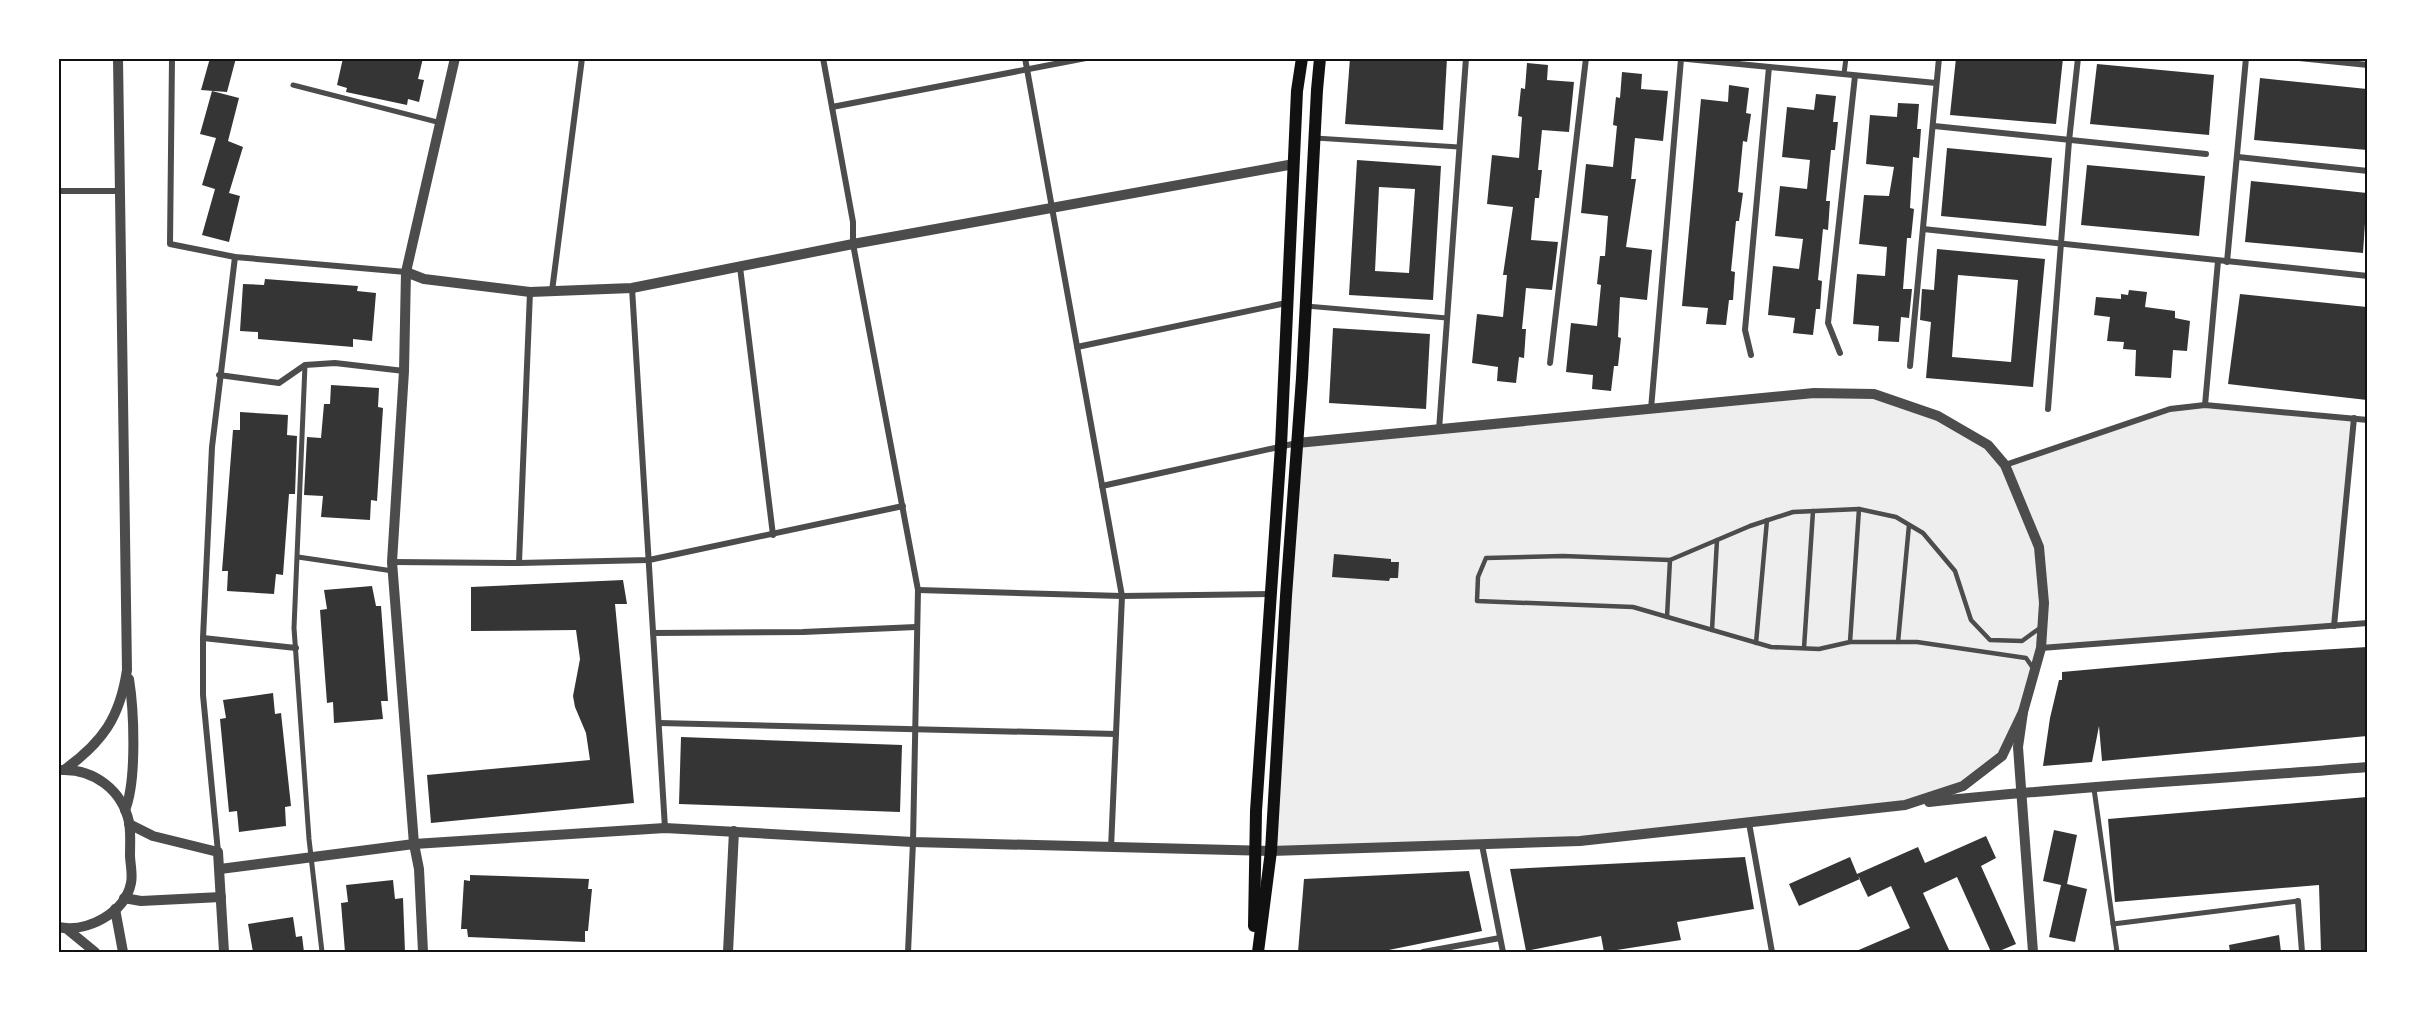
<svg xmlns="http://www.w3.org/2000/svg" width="2426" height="1011" viewBox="0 0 2426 1011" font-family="'Varela Round',sans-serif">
<rect width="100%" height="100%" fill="#fff"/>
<polygon fill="#eee" points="1814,393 1874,394 1938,416 1988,445 2005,465 2170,409 2205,405 2354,418 2334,626 2041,648 2002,756 1963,786 1905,805 1580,841 1271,851 1297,443"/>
<g fill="#353535" fill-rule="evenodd">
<polygon points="210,58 236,58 227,92 201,90"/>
<polygon points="343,58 423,58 418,79 424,80 419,102 408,99 407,105 346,92 347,88 337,85"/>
<polygon points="1350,58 1447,58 1443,130 1345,124"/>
<polygon points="1956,58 2063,58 2056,124 1950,115"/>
<polygon points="1527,63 1548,65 1547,80 1574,82 1569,132 1542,130 1538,170 1542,170 1539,198 1535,198 1531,240 1558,242 1552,290 1526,288 1522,329 1526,329 1524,358 1519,357 1516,383 1497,381 1498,367 1472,363 1477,314 1503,317 1507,275 1503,275 1513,207 1487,204 1492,155 1519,158 1522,117 1518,116 1521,88 1525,89"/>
<polygon points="2097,64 2214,75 2209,135 2090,124"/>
<polygon points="1622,72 1642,74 1641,89 1668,91 1663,141 1635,138 1631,179 1636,179 1626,247 1652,250 1647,300 1620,297 1618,337 1621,338 1618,366 1614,366 1611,391 1592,389 1593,375 1566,372 1571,323 1597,326 1601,285 1597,284 1600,256 1605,256 1608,216 1581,213 1586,164 1613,167 1617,126 1613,125 1616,97 1620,98"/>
<polygon points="2260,78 2367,89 2367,150 2254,140"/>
<polygon points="1729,85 1749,88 1746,113 1751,114 1747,142 1743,141 1738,192 1743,193 1739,221 1736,221 1731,271 1735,272 1733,300 1729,300 1726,325 1706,324 1708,308 1682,306 1701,99 1728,102"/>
<polygon points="212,91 239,98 228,141 243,147 229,193 240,196 229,242 202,235 215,189 202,185 216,138 200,134"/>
<polygon points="1816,94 1836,96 1833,122 1838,122 1835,150 1831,150 1826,201 1830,201 1828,230 1823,229 1818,280 1822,281 1820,309 1816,309 1813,335 1793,333 1795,318 1768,315 1773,266 1799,269 1803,239 1775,236 1780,186 1807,189 1810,160 1782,157 1787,107 1814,110"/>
<polygon points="1898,103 1919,104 1917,129 1921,129 1919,158 1913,157 1910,208 1914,209 1911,238 1907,238 1903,289 1912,289 1909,318 1901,317 1899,342 1878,341 1879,326 1853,324 1857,274 1885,276 1887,247 1859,244 1864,195 1889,196 1894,167 1866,164 1870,115 1897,117"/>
<polygon points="1947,148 2052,158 2046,226 1941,216"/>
<path d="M1357 160 1441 166 1433 300 1349 295ZM1379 187 1415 189 1409 273 1375 271Z"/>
<polygon points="2087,165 2205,176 2199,236 2081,225"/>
<polygon points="2251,181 2367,193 2363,253 2245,242"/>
<path d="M1937 249 2045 259 2033 387 1926 378 1931 322 1920 320 1922 289 1934 290ZM1958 275 2018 280 2011 362 1952 357Z"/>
<polygon points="265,279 358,286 357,291 376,293 372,341 353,339 353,347 258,339 258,332 240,331 243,284 264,285"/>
<polygon points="2129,290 2147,292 2145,307 2175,311 2175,318 2190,321 2187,351 2173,350 2171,378 2135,376 2136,350 2123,349 2124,342 2107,341 2110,317 2094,315 2096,297 2121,299 2121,294 2128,295"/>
<polygon points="2240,294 2367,307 2365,324 2367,325 2367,400 2228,384"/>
<polygon points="1333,328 1430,334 1426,409 1329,403"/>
<polygon points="331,385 379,388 378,407 383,408 377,501 371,500 370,520 321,517 323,496 304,495 307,437 321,438 324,404 330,404"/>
<polygon points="240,412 288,415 287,435 297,436 295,494 289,494 283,575 276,574 274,594 227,591 228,571 222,571 233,430 240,430"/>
<polygon points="1334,554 1391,559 1391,562 1399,562 1398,578 1390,578 1389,581 1332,577"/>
<polygon points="623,580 627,604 615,604 634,803 431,823 427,775 590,760 586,733 575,707 573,696 580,659 576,630 471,631 471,587"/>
<polygon points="372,586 376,606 381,606 388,701 381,701 383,719 334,723 333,702 327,703 320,610 327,609 324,590"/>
<polygon points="2367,647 2367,736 2102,761 2099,726 2092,762 2043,766 2050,718 2059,680 2062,680 2062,672 2284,652"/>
<polygon points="273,693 275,714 281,713 291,806 285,807 286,826 239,832 237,811 229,812 220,719 226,718 223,700"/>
<polygon points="681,737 902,745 900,812 679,804"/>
<polygon points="2367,797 2367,952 2321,952 2319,885 2115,902 2108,819"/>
<polygon points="2054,830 2077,835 2067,884 2087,889 2075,942 2049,937 2061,885 2043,881"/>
<polygon points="1986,836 1996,858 1981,866 2016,944 1997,952 1991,952 1957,877 1923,893 1950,952 1854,952 1910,928 1891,886 1868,897 1858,876 1860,879 1799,906 1789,884 1850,857 1857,874 1918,847 1925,863"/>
<polygon points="1745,857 1754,909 1677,922 1681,940 1604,952 1601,936 1526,951 1510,869"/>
<polygon points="1469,871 1482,931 1379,952 1298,952 1304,879"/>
<polygon points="470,875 589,879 588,889 592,889 588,931 585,931 585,942 468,937 467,929 461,929 464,880 470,881"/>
<polygon points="393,880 395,899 403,898 405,952 345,952 341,903 348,902 346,885"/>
<polygon points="293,917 296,937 302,936 304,952 253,952 248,924"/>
<polygon points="2279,935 2281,952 2230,952 2229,945"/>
</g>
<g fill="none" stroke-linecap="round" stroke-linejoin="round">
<g stroke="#4c4c4c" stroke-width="4.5">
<polyline points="1667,617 1670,560"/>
<polyline points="1712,630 1717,540"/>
<polyline points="1850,642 1859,509"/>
<polyline points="1898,642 1909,525"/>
<polyline points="1756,643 1767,520"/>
<polyline points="1804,648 1813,511"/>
<polyline points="2033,668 2026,658 1917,642 1850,642 1819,649 1771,647 1633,607 1477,601 1478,577 1486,558 1563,556 1670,560 1750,526 1793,512 1859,509 1896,517 1923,533 1955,571 1971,620 1990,640 2022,641 2040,628"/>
</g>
<g stroke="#4c4c4c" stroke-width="5">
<polyline points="1844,74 1846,58"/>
<polyline points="293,85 441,123"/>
<polyline points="1315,138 1459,147"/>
<polyline points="1306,306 1447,318"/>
<polyline points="305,365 294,628 309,839 322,952"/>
<polyline points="298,557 393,571"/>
<polyline points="2094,789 2117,952"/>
<polyline points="2113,924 2298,901"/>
</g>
<g stroke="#4c4c4c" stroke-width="6">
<polyline points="172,58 170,244 235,257 406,272"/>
<polyline points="823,58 853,222 853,244 918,590 913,842 908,952"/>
<polyline points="1025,58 1122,596 1111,848"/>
<polyline points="1677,58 1936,83"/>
<polyline points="2299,58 2368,65"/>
<polyline points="832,107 1086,58"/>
<polyline points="1934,126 2206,154"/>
<polyline points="2238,157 2368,171"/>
<polyline points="58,191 121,191"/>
<polyline points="1923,229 2368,276"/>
<polyline points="2227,262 2246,58"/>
<polyline points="740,267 773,535"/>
<polyline points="632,288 665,828"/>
<polyline points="552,291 582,58"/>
<polyline points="1077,347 1286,303"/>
<polyline points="1840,353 1828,323 1855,76"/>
<polyline points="1751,355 1745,330 1769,67"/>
<polyline points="1550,363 1586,58"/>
<polyline points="1910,366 1939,58"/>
<polyline points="219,375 279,383 305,365 335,363 404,371"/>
<polyline points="2205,405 2218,261"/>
<polyline points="1651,409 1681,59"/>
<polyline points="2048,409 2069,141 2078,58"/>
<polyline points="1439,430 1466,58"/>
<polyline points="2005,465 2170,409 2205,405 2368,420"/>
<polyline points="1102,486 1297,443"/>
<polyline points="392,562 519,563 649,560 903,506"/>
<polyline points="519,563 530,292"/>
<polyline points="918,590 1122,596 1271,594"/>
<polyline points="2334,626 2354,418"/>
<polyline points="653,633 803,632 916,627"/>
<polyline points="203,638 296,648"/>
<polyline points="2041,648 2368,623"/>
<polyline points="659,723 1116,734"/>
<polyline points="1749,823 1772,952"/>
<polyline points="1482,845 1503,952"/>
<polyline points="218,852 203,695 203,638 212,447 235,257"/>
<polyline points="2298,901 2302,952"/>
<polyline points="1423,952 1500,938"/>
</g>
<g stroke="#4c4c4c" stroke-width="10">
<polyline points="406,272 424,279 530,292 632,288 853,244 1294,164"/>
<polyline points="1297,443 1814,393 1874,394 1938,416 1988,445 2005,465 2039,547 2044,603 2041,648 2023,712 2018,747 2033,952"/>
<path d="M64 770C103 742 120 717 127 670L118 58"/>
<path d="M1929 802C2075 786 2221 779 2368 767"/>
<path d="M125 810C137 781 134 710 129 679"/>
<polyline points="129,824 153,836 218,852 224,952"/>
<polyline points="220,869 414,844 665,828 913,842 1271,851 1580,841 1905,805 1963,786 2002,756 2023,712"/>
<polyline points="124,898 141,901 221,897"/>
<polyline points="115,909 123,952"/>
<path d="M58 927C87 933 125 913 131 883 133 874 130 863 130 855 130 844 131 833 129 822 122 790 94 769 62 770"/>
<polyline points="67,929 95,952"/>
<polyline points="423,952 419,869 414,844 392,562 404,371 406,272 455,58"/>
<polyline points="728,952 734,831"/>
</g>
<g stroke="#111" stroke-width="12">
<polyline points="1254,926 1256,811 1281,446 1297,91 1302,58"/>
<polyline points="1258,952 1271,851 1286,596 1302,378 1317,90 1320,58"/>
</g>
</g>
<rect width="2426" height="1011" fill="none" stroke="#ffffff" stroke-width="120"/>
<rect x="60" y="60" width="2306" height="891" fill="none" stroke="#111" stroke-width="2"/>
</svg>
